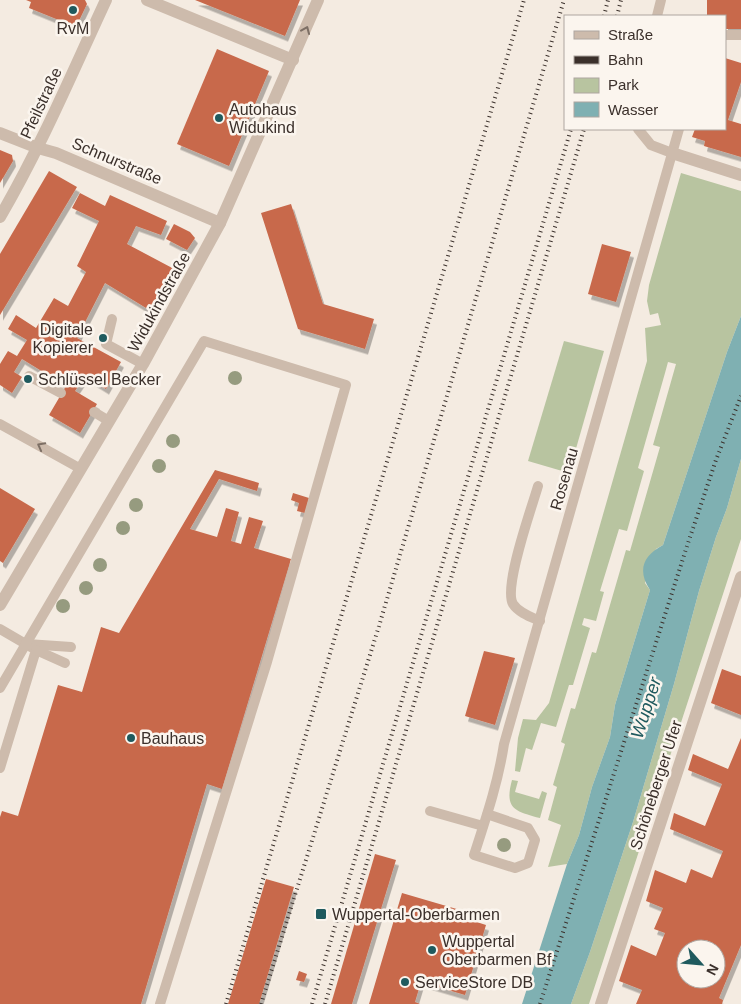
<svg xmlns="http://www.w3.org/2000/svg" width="741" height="1004" viewBox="0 0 741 1004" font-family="Arial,sans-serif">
<defs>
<filter id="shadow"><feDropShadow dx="3" dy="5.5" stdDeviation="0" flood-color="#0004"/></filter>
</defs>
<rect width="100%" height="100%" fill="#f4ebe1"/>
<g fill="#b8c4a0">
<polygon points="681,173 741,191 741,316 727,352 663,545 656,549 645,583 650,590 615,705 610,737 592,787 579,835 567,864 548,867 561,825 548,820 557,787 553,785 565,744 561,742 571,708 575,709 592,652 596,653 626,550 630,551 660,447 653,445 676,364 668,362 665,373 638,468 644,471 627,531 619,529 600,591 604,592 596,621 584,618 582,625 590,628 573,685 569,685 556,727 541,723 532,750 526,748 520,772 515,771 518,738 523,719 536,720 549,703 647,361 645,328 661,325 658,313 650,315 647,301 649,285"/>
<polygon points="564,341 604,351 569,473 528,461"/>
<polygon points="741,459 741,539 589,1004 571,1004 590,952 633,822 674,684 699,591 716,537 727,508"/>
<path d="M512 780 518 781 515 792 539 799 542 791 547 793 540 818C515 811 504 809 512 780Z"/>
</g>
<path fill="#7fb0b2" d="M741 316V459L727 508 716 537 699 591 674 684 633 822 590 952 571 1004H522L567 864 579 835 592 787 610 737 615 705 650 590C637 570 643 556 663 545L727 352Z"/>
<g fill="#c8694b" fill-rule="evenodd" filter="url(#shadow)">
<polygon points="26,0 85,0 87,4 76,27 29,8 31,2"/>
<polygon points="195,0 300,0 285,36"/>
<polygon points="707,0 741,0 741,29 725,29 725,16 707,16"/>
<polygon points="217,49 269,71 229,166 177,144"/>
<polygon points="725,58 741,63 741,82 728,120 741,124 741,157 704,146 705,141 692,137 695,129 725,129"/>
<polygon points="0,150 12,155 13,161 0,183"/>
<polygon points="49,171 77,187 0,315 0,254"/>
<polygon points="80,193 105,206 110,195 167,221 161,235 136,226 127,244 176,270 151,311 105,283 77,338 121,362 106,389 85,376 75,391 97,404 80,433 49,415 66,386 22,359 14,372 22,377 12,393 0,385 0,364 8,351 17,356 27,340 8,329 16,315 36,328 54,298 68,306 86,272 77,266 99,221 72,208"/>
<polygon points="291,204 323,304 374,319 365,349 298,329 261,213"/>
<polygon points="174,224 190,232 195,238 187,250 166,239"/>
<polygon points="602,244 631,252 616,302 588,294"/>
<polygon points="215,470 259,483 257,491 219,479 190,529 217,537 226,508 239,512 231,541 241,544 249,517 263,521 254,548 291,559 222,789 207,784 141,1004 0,1004 0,817 2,811 18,816 58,685 82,692 101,627 119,633"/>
<polygon points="0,488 35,509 3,563 0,561"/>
<polygon points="293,493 309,498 305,513 297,511 299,503 291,500"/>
<polygon points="484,651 515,658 495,725 465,716"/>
<polygon points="722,669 741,676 741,715 711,703"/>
<path d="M741 738V945L719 998 723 1000 722 1004H636L642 990 619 981 631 945 656 956 665 933 654 929 663 908 646 901 655 870 686 883 691 869 712 878 723 851 670 829 674 813 705 826 722 784 688 770 693 754 728 769ZM686 949H716V979H686Z"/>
<polygon points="375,854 396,860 352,1004 331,1004"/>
<polygon points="266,879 294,887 259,1004 228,1004"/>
<polygon points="402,893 460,910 458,916 486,925 465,995 421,982 415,1002 420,1004 369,1004"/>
<polygon points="299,971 307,974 304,982 296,980"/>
</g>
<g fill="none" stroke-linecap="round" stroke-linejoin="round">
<g stroke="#cdbbac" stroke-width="10">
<polyline points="657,16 661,0"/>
<polyline points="725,35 741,35"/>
<polyline points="638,129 651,145 672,153"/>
<polyline points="112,319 106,344 143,364"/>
<polyline points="29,376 61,393"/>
<polyline points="94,412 109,421"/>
<polyline points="0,424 81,469"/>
<path d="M538 486C532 507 503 587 513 604 519 613 531 617 540 621"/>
<polyline points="0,629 36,650 0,768"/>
<polyline points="27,644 71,647"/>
<polyline points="36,650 65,663"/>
<polyline points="0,688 204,341 346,385 267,662 160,1004"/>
<polyline points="430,811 483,826"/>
<path d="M487 814 528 828 535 840 528 863 515 868 474 855C486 818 498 783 504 744L679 129"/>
</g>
<g stroke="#cdbbac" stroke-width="12">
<polyline points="147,0 293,60"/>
<polyline points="0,133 38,148 56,153 220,223"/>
<polyline points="672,153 741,175"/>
<path d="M0 217C41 147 72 73 106 0"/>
<polyline points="0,605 143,364 220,223 318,0"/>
<polyline points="601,1004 741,577"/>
</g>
<g stroke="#3b302b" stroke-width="4" stroke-dasharray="1 4" stroke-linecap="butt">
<polyline points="604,16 608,0"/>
<polyline points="617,16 621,0"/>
<polyline points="226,1004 524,0"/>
<polyline points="261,1004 379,626 564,0"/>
<polyline points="312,1004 571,129"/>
<polyline points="325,1004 584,129"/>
<polyline points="540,1004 688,543 716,460 741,396"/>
</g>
</g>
<g fill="#969b7f">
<circle cx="235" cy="378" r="7"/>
<circle cx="173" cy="441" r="7"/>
<circle cx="159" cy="466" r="7"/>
<circle cx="136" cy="505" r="7"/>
<circle cx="123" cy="528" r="7"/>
<circle cx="100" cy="565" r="7"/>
<circle cx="86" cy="588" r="7"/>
<circle cx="63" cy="606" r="7"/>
<circle cx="504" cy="845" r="7"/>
</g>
<defs><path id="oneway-chevron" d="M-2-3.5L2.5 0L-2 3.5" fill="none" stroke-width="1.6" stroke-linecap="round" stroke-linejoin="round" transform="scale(1.25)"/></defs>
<g stroke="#7d6f65">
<use href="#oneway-chevron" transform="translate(306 30) rotate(-67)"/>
<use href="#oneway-chevron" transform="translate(41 446) rotate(-152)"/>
</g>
<g fill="#1f5a5e" stroke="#fbf5ee" stroke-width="2">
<circle cx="73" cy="10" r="5"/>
<circle cx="219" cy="118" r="5"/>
<circle cx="103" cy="338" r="5"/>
<circle cx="28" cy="379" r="5"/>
<circle cx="131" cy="738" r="5"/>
<rect x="315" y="908" width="12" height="12" rx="2.5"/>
<circle cx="432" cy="950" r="5"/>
<circle cx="405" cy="982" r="5"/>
</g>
<g text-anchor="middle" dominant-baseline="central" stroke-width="5" stroke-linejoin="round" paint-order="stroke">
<g font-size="16" fill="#3b302b" stroke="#fbf5ee" text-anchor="start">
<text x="73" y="28" text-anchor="middle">RvM</text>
<text x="229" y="109">Autohaus<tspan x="229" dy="18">Widukind</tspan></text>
<text x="93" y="329" text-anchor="end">Digitale<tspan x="93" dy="18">Kopierer</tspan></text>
<text x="38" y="379">Schlüssel Becker</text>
<text x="141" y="738">Bauhaus</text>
<text x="332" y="914">Wuppertal-Oberbarmen</text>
<text x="442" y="941">Wuppertal<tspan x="442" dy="18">Oberbarmen Bf</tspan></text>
<text x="415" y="982">ServiceStore DB</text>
</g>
<g font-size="16" fill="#3b302b" stroke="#fbf5ee">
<text transform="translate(41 103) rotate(-65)">Pfeilstraße</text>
<text transform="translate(117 161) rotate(23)">Schnurstraße</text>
<text transform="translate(159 302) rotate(-61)">Widukindstraße</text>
<text transform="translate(564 479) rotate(-74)">Rosenau</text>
<text transform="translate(656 785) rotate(-72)">Schöneberger Ufer</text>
</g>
<g font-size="18" font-style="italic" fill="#1f5a5e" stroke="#fbf5ee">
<text transform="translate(646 708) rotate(-72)">Wupper</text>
</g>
</g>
<rect x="564" y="15" width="162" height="115" fill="#fbf5ee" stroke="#aea6a0"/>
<rect x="574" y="31" width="25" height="8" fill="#cdbbac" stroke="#aea6a0"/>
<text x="608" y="40" font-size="15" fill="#3b302b">Straße</text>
<rect x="574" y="56" width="25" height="8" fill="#3b302b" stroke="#aea6a0"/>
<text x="608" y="65" font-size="15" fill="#3b302b">Bahn</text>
<rect x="574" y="78" width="25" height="15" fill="#b8c4a0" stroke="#aea6a0"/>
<text x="608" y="90" font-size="15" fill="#3b302b">Park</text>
<rect x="574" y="102" width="25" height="15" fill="#7fb0b2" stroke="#aea6a0"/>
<text x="608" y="115" font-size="15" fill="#3b302b">Wasser</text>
<g transform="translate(701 964) rotate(117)"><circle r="24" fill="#fbf5ee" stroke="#aea6a0"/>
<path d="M0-4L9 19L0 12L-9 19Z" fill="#1f5a5e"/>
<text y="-8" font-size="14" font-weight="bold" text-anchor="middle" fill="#3b302b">N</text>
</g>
</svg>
